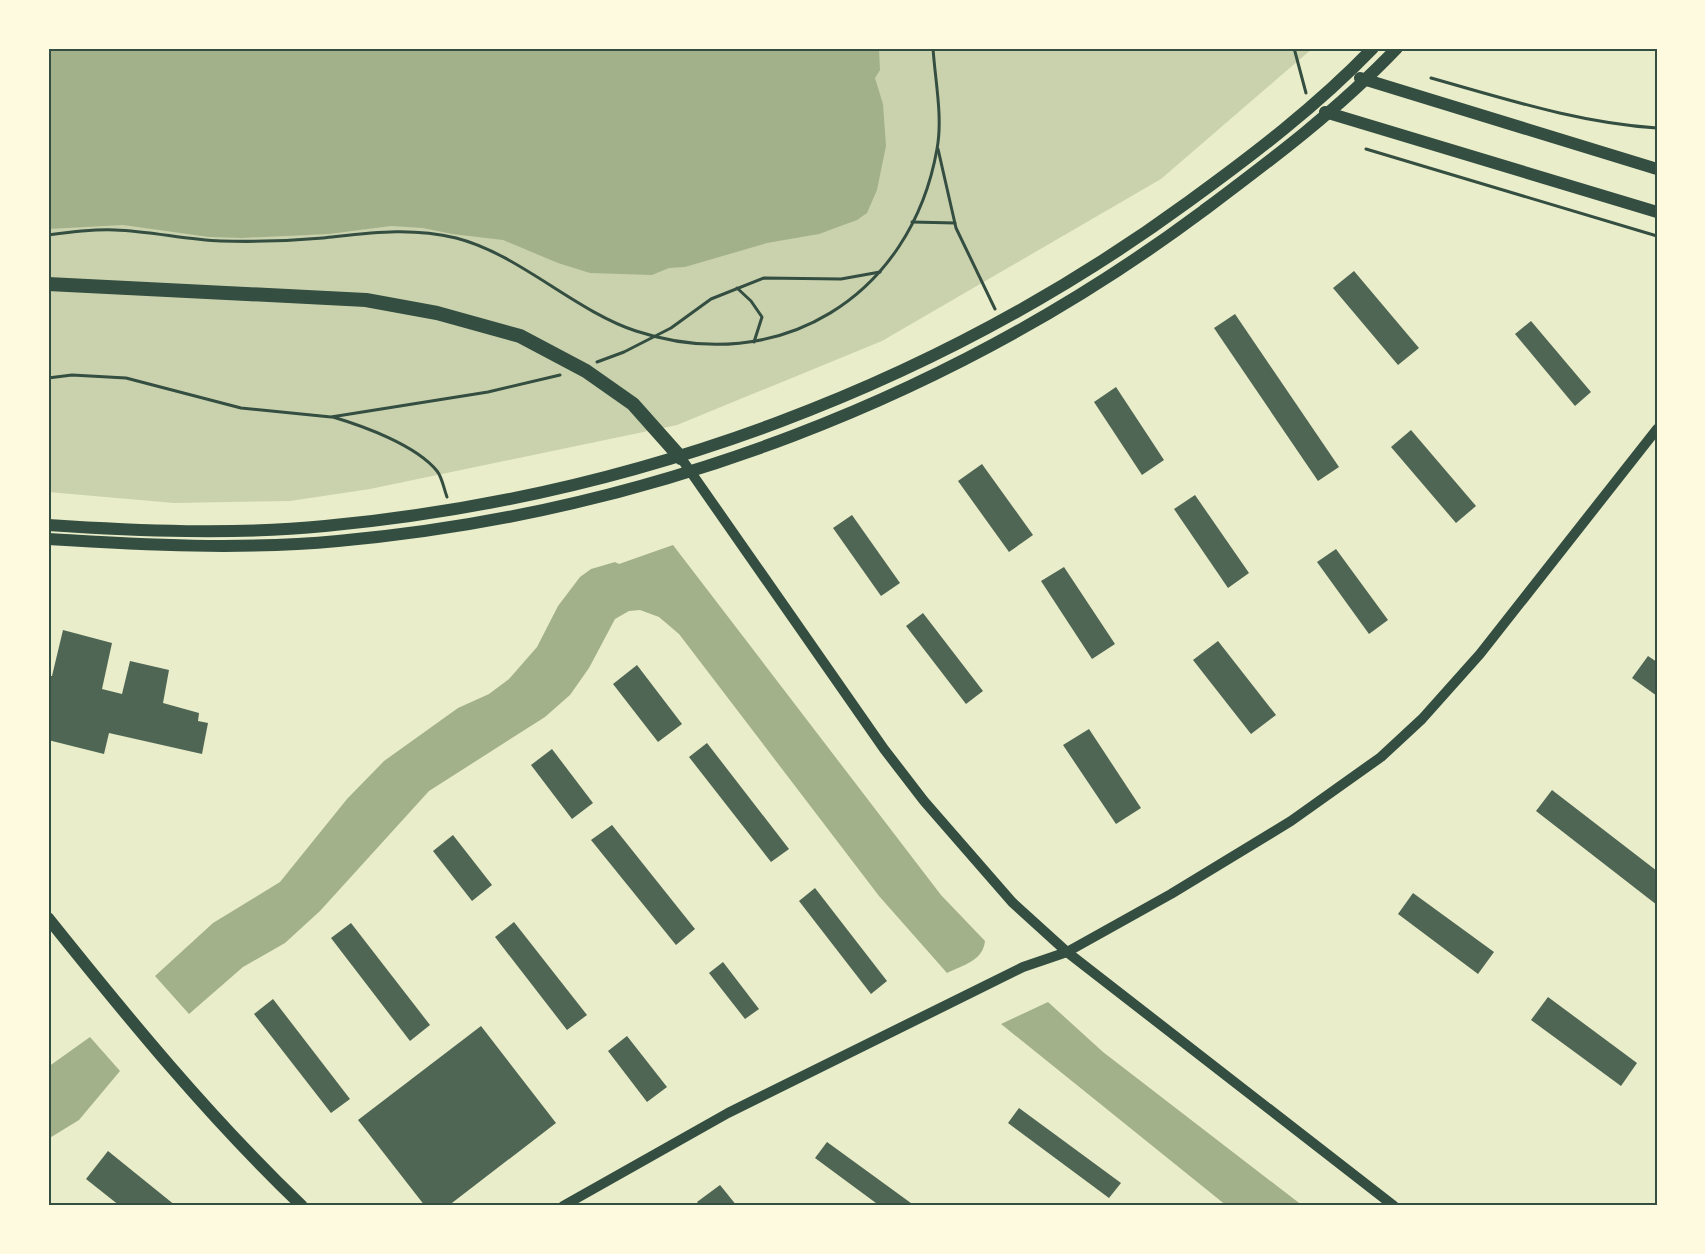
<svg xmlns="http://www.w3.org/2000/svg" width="1705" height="1254" viewBox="0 0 1705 1254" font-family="'Titillium Web',sans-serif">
<rect width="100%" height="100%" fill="#e9edc9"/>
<polygon fill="#cad2ad" points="48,48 1313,48 1161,179 882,341 677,425 370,489 290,501 174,503 48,492"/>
<g fill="#a3b18a">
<polygon points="48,48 879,48 880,70 875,78 883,104 886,146 877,190 867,213 857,220 819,234 767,243 685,267 669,268 652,275 590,273 558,263 503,240 452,234 423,228 391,226 329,234 242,238 209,237 123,225 48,229"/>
<path d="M673 545 941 895 985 941C983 961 963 965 947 973L879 896 679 634 659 617 640 610 629 611 615 619 589 668 570 695 545 717 429 791 320 911 285 943 243 967 189 1014 155 976 213 923 280 882 347 799 384 761 458 708 489 694 509 679 537 647 558 606 580 577 591 569 615 562 619 564Z"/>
<polygon points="1048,1002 1103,1052 1303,1206 1227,1206 1001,1024"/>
<polygon points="90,1037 120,1071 79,1120 48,1139 48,1067"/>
</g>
<g fill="#4f6655">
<polygon points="1354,271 1419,348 1398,365 1333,288"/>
<polygon points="1235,314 1339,467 1318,481 1214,328"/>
<polygon points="1531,321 1591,392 1575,406 1515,334"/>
<polygon points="1116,387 1164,460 1142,475 1094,402"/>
<polygon points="1411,430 1476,506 1456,523 1391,447"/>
<polygon points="982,464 1033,535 1009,552 958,481"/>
<polygon points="1195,495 1249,573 1228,588 1174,509"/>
<polygon points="852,515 900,583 881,596 833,528"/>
<polygon points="1336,549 1388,620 1369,634 1317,562"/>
<polygon points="1064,567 1115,644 1092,659 1041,581"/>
<polygon points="923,613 983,691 966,704 906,626"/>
<polygon points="63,630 112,643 102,689 122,694 130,661 169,670 163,703 199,713 198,721 208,723 202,754 109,733 104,754 48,740 48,676 52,676"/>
<polygon points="1218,641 1276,715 1251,734 1193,660"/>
<polygon points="1648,656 1657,662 1657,696 1632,678"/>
<polygon points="637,665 682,724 658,742 613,684"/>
<polygon points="1089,729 1141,808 1116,824 1063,745"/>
<polygon points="707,743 789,849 771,862 689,757"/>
<polygon points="552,749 593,803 572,819 531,765"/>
<polygon points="1552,790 1657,871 1657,905 1536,811"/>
<polygon points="612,825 695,929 676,945 591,840"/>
<polygon points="453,835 492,885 472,901 433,851"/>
<polygon points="815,888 887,981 871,994 799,901"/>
<polygon points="1413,893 1494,952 1478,974 1398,914"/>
<polygon points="514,922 587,1015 567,1030 495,937"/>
<polygon points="351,923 430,1025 410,1041 331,938"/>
<polygon points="723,962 759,1009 745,1019 709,973"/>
<polygon points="1548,997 1637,1063 1621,1086 1531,1020"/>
<polygon points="273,999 350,1099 331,1113 254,1014"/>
<polygon points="481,1026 556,1123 448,1206 425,1206 358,1120"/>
<polygon points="627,1036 667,1087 647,1102 608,1051"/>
<polygon points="1019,1108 1121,1183 1109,1198 1008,1123"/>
<polygon points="827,1142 915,1206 880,1206 815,1158"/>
<polygon points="108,1151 176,1206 120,1206 86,1179"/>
<polygon points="720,1185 737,1206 700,1206 697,1202"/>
</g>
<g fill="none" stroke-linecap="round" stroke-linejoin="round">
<g stroke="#344e41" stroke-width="3">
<polyline points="1294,48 1306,93"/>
<path d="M1431 78C1506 99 1579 123 1657 128"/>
<polyline points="938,149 956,228 995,309"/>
<polyline points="1366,149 1657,236"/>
<polyline points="912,222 955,223"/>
<path d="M48 235C70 232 92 229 115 230 151 231 186 240 221 241 255 242 289 241 323 238 370 233 409 227 456 238 519 254 575 311 636 331 778 378 911 297 937 149 943 117 935 80 933 48"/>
<polyline points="737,288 751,301 762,317 754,342"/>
<polyline points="597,362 624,352 671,328 711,299 764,278 841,279 880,272"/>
<polyline points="48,378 72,375 126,378 241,408 331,417 488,392 560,375"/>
<path d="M333 417C363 426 416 445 437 471 442 477 444 489 447 497"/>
</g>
<g stroke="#344e41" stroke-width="10">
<polyline points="681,458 884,749 924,801 1012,902 1067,952 1394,1206"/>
<polyline points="563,1206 728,1113 1023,967 1067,952 1171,894 1291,821 1381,757 1422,719 1480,654 1657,429"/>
</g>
<g stroke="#344e41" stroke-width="12">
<polyline points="1360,78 1657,169"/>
<polyline points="1325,112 1657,212"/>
<path d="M48 525C139 531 234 535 325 526 636 497 936 386 1188 202 1253 155 1317 106 1373 48"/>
<path d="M48 539C144 545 242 550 338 541 650 513 952 398 1203 211 1271 160 1338 110 1397 48"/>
<path d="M48 918C128 1018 209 1117 302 1206"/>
</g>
<polyline stroke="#344e41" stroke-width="14" points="48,284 366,300 437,313 520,336 586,371 633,404 681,458"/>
</g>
<rect width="1705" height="1254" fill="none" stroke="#fefae0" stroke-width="99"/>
<rect x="50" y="50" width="1606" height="1154" fill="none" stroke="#344e41" stroke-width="2"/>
</svg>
